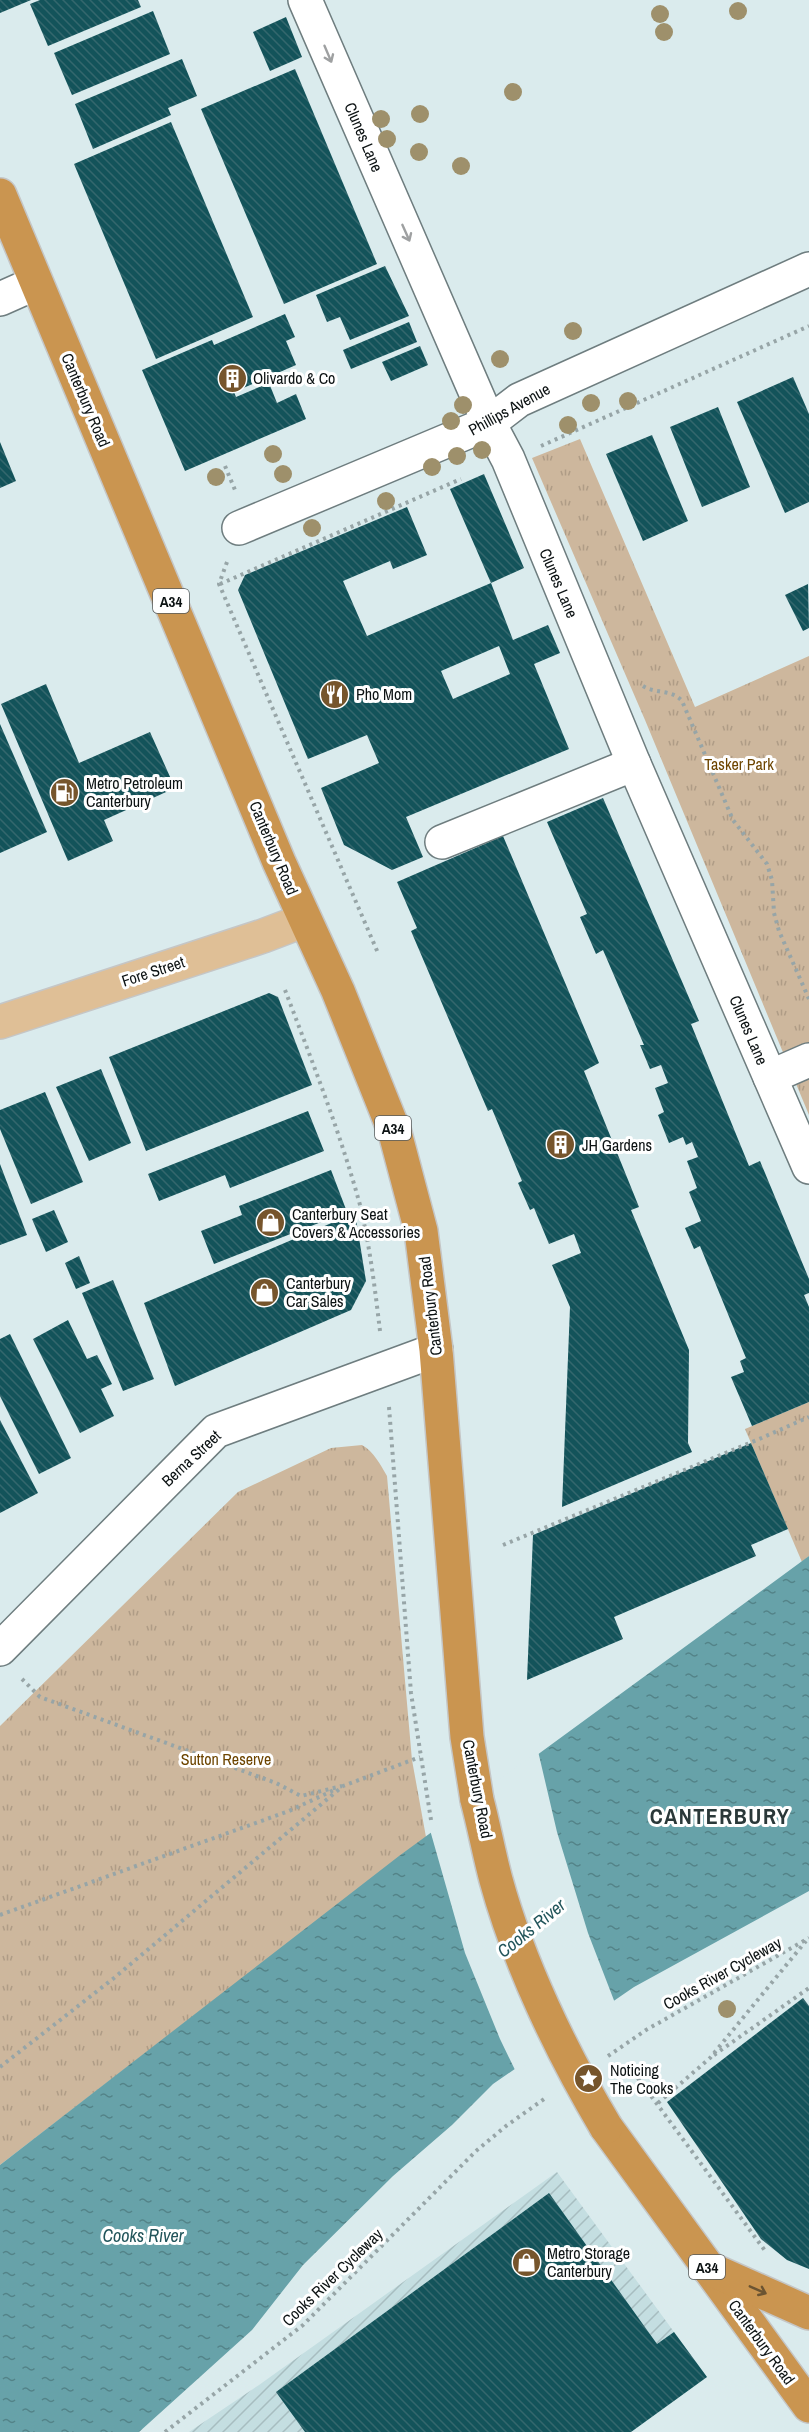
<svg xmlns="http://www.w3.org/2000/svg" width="809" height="2432" viewBox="0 0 809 2432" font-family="'Archivo Narrow',sans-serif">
<defs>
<pattern id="industrial-furrows" width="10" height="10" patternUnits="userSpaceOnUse" patternTransform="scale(1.5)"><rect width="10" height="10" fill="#c4dee1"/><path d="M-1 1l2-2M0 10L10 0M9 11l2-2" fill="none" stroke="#a7bdc0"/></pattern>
<pattern id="park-tufts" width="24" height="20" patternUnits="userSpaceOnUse" patternTransform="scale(1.5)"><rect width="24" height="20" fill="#cdb79d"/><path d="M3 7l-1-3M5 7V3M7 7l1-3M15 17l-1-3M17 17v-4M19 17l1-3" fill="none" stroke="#af9c86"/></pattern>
<pattern id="water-ripples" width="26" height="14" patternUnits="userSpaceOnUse" patternTransform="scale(1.5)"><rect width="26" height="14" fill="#67a2a9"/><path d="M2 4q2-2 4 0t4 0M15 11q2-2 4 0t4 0" fill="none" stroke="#538388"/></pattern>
<pattern id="building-back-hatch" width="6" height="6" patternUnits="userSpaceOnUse" patternTransform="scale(1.5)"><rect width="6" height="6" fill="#13535a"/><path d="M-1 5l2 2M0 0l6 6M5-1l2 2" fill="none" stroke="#34676d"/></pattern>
</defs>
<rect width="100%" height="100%" fill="#daebed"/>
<polygon fill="url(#industrial-furrows)" points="557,2172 707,2377 631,2432 189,2432 259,2385"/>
<g fill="url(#park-tufts)">
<polygon points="580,439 695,707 809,656 809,1115 645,720 532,458"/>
<polygon points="809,1402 809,1556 802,1562 745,1429"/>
<path d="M362 1445C374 1452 380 1464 387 1476L412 1760 426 1837 0 2165V1726L238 1492 331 1448Z"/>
</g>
<polygon fill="url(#water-ripples)" points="809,1556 809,1891 634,1987 493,2084 452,2125 393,2176 303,2265 252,2330 139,2432 0,2432 0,2165 399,1856"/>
<polygon fill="#daebed" points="538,1751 557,1832 588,1933 615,2003 516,2072 500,2039 465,1953 430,1830"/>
<g fill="url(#building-back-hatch)" fill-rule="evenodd">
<polygon points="0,0 31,0 0,13"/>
<polygon points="40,0 138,0 141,7 48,46 30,4"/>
<polygon points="153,11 170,54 72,95 54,53"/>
<polygon points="286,17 302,57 270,71 253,32"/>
<polygon points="182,59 197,96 168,108 171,115 93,149 75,104"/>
<polygon points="295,69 377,264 284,304 201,109"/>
<polygon points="171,122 253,317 156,359 74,164"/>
<polygon points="385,266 409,316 350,340 340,317 327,322 316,295"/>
<polygon points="285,314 295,337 286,341 296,365 234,392 236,397 269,383 277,403 296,394 306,419 185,471 142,370 212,340 214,345"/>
<polygon points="409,322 417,342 351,369 343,350"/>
<polygon points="420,346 428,365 391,381 382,362"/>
<polygon points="793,377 809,414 809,502 785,513 737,402"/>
<polygon points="718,407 750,487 702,507 670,427"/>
<polygon points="652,435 688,521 643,541 606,454"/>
<polygon points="0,442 16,481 0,488"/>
<path d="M484 474 524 568 491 583 513 640 548 625 560 653 534 664 569 749 406 817 423 857 392 870 344 845 321 788 379 763 367 735 308 759 238 590 245 575 407 507 427 555 393 569 390 561 343 581 367 636 491 583 450 489ZM499 646 510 674 453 699 441 671Z"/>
<polygon points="808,584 809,628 803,631 785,595"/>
<polygon points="46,684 79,763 150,732 175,788 104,820 113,841 68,861 1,704"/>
<polygon points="0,724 47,832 0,853"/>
<polygon points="603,798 699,1021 691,1024 749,1166 760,1161 809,1279 809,1293 804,1295 809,1307 809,1402 752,1426 731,1377 744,1372 740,1361 746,1358 700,1246 694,1249 685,1228 701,1221 689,1192 697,1188 687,1161 698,1157 692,1142 686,1145 683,1137 669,1143 658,1115 664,1112 655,1088 668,1083 661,1065 650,1069 640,1045 644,1045 603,950 596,954 580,917 587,914 547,822"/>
<polygon points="503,836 599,1063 584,1071 639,1207 631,1210 689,1350 688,1443 692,1452 562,1507 570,1307 552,1265 581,1253 574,1234 549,1244 534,1208 530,1210 518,1183 522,1181 492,1109 488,1111 411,931 417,928 397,882"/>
<polygon points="269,993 278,997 312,1085 146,1151 109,1057"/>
<polygon points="101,1069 131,1143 89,1161 56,1087"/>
<polygon points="45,1092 83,1182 31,1204 0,1129 0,1110"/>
<polygon points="308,1111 324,1151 230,1188 225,1175 159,1201 148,1174"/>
<polygon points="0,1164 27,1235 0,1245"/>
<polygon points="331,1170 347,1212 214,1264 201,1231 242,1215 239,1206"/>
<polygon points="54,1210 68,1242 46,1252 32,1219"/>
<polygon points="355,1213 366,1281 351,1310 175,1386 144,1303"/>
<polygon points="79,1256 90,1283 76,1289 65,1263"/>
<polygon points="113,1280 154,1379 123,1391 82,1293"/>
<polygon points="68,1320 87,1359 97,1355 112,1384 101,1389 114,1416 80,1433 33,1339"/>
<polygon points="10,1334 71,1458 39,1474 0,1396 0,1339"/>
<polygon points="0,1420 38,1493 0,1513"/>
<polygon points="751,1443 788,1529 751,1545 756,1556 614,1617 623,1639 527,1680 533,1535"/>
<polygon points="803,1998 809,2006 809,2269 787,2260 761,2239 667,2102"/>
<polygon points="549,2193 657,2344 674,2332 707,2377 631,2432 305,2432 276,2392"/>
</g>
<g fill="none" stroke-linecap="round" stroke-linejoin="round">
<defs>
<g id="minor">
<polyline points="305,0 489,423 508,459 634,764 809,1167"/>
<polyline points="0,299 36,283"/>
<polyline points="239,528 489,423 519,400 809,269"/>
<polyline points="442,842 634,764"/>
<polyline points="770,1077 809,1060"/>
<polyline points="0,1649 216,1431 436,1350"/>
</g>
<polyline id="major" points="0,1022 263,936 305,920"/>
<g id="highway">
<polyline points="0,195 279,862 338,991 395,1133 421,1231 436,1350 467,1737 477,1800"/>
<polyline points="606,2127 809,2406"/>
<polyline points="708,2268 809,2313"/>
</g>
</defs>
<use href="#minor" stroke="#6e7d7f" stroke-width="36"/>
<use href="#major" stroke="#c5c6c6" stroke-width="36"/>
<use href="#highway" stroke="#c5c6c6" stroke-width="36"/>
<g stroke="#97a5a7" stroke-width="4" stroke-dasharray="3 4.5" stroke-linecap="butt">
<polyline points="541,446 809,326"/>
<polyline points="225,466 235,490"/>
<polyline points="227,562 219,584 378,953"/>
<polyline points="220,584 461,479"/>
<path d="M643 686C655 694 672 689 682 701L733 820 767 864 772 880 774 913 779 931 809 999"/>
<path d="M285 990C312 1061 340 1132 360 1205 370 1247 375 1289 380 1331"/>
<polyline points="389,1407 411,1693 431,1820"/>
<polyline points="503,1545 757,1440 809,1417"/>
<polyline points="22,1679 40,1697 276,1783 301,1796 342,1786"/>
<polyline points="0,1915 289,1811 334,1790"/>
<polyline points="714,2055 809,1988"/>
<polyline points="608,2056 646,2030 809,1938"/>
<polyline points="629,2066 766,2252"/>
<polyline points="0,2067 114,1978 343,1786 420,1757"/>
<polyline points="658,2103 710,2058 806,1941"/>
<polyline points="165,2432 303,2325 476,2151 506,2126 547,2097"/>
</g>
<use href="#minor" stroke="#fff" stroke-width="33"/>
<use href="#major" stroke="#dfbf96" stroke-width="33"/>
<use href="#highway" stroke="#ca9550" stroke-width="33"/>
<defs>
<path id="highway-bridge" d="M477 1800C484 1826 489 1854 496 1880 519 1964 562 2053 606 2127"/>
</defs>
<use href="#highway-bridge" stroke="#c5c6c6" stroke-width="36" stroke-linecap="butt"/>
<use href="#highway-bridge" stroke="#ca9550" stroke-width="33"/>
</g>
<g fill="#9e906b">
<circle cx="738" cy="11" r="9"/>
<circle cx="660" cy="14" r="9"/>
<circle cx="664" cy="32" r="9"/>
<circle cx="513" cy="92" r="9"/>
<circle cx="420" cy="114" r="9"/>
<circle cx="381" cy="119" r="9"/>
<circle cx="387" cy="139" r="9"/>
<circle cx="419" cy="152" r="9"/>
<circle cx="461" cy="166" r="9"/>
<circle cx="573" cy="331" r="9"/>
<circle cx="500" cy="359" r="9"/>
<circle cx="628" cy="401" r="9"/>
<circle cx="591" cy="403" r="9"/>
<circle cx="463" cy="405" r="9"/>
<circle cx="451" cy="421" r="9"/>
<circle cx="568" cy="425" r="9"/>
<circle cx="482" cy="450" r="9"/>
<circle cx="273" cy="454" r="9"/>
<circle cx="457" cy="456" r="9"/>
<circle cx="432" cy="467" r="9"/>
<circle cx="283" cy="474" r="9"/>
<circle cx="216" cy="477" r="9"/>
<circle cx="386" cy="501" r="9"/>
<circle cx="312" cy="528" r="9"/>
<circle cx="727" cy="2009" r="9"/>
</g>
<defs><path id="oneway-shaft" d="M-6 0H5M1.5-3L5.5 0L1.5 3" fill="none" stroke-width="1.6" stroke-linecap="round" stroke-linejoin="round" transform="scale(1.5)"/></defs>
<g stroke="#9ea0a1">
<use href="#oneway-shaft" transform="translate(328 54) rotate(67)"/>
<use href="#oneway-shaft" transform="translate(406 233) rotate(66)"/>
</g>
<use stroke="#6b5432" href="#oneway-shaft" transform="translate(758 2290) rotate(24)"/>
<defs>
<symbol id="building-disc" viewBox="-11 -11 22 22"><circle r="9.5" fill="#76552c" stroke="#fff"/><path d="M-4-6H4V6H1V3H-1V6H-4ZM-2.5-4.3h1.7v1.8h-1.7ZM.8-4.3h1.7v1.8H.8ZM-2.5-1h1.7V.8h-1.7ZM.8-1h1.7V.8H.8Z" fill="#fff"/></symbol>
<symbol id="restaurant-disc" viewBox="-11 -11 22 22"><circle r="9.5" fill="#76552c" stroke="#fff"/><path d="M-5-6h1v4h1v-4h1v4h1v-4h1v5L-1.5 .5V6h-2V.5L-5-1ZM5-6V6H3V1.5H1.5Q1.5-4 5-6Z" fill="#fff"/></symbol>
<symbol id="fuel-disc" viewBox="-11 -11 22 22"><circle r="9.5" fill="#76552c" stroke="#fff"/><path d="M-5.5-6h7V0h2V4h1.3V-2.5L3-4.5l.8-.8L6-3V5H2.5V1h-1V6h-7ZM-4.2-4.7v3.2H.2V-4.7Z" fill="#fff"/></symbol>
<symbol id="shop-disc" viewBox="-11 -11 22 22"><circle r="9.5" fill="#76552c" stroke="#fff"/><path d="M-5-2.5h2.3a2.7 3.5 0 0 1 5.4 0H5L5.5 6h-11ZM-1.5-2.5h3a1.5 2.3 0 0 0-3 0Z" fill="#fff"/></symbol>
<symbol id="sight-disc" viewBox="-11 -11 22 22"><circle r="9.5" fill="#76552c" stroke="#fff"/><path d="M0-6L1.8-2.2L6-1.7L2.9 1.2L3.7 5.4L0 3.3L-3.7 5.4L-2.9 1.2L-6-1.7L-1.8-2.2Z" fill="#fff"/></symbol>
</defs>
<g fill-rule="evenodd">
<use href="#building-disc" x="216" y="362" width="33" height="33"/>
<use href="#restaurant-disc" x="318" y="678" width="33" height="33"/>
<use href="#fuel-disc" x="48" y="776" width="33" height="33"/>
<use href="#building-disc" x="544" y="1128" width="33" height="33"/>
<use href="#shop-disc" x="254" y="1206" width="33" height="33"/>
<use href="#shop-disc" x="248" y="1276" width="33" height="33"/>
<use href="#sight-disc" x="572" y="2062" width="33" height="33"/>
<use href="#shop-disc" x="510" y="2246" width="33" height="33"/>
</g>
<g text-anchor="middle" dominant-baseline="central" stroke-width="6" stroke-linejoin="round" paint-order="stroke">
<g fill="#fff" stroke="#55595a" stroke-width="1.5">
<rect x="153" y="589" width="36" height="24" rx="4.5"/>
<rect x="375" y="1116" width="36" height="24" rx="4.5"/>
<rect x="689" y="2255" width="36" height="24" rx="4.5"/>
</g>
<g font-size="15" font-weight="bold" fill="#0c1213">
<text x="171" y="601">A34</text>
<text x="393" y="1128">A34</text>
<text x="707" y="2267">A34</text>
</g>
<g font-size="16" fill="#0c1213" stroke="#fff">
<text transform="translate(364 137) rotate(67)">Clunes Lane</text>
<text transform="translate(86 400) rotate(67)">Canterbury Road</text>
<text transform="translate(509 409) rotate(-29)">Phillips Avenue</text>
<text transform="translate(559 583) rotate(67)">Clunes Lane</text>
<text transform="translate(274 848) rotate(67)">Canterbury Road</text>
<text transform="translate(153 971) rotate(-18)">Fore Street</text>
<text transform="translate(749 1030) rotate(67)">Clunes Lane</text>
<text transform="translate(430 1306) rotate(-97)">Canterbury Road</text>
<text transform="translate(191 1458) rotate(-43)">Berna Street</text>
<text transform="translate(478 1789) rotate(79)">Canterbury Road</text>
<text transform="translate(722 1973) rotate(-29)">Cooks River Cycleway</text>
<text transform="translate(332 2277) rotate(-44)">Cooks River Cycleway</text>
<text transform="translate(762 2342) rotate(54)">Canterbury Road</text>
</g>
<g font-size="16" fill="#0c1213" stroke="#fff" text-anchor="start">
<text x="253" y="378">Olivardo &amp; Co</text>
<text x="356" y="694">Pho Mom</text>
<text x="86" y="783">Metro Petroleum<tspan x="86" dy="18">Canterbury</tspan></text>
<text x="582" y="1145">JH Gardens</text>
<text x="292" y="1214">Canterbury Seat<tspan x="292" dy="18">Covers &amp; Accessories</tspan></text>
<text x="286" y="1283">Canterbury<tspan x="286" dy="18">Car Sales</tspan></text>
<text x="610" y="2070">Noticing<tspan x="610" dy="18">The Cooks</tspan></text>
<text x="547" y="2253">Metro Storage<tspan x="547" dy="18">Canterbury</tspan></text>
</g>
<g font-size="16" fill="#6d4500" stroke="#fff">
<text x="739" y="764">Tasker Park</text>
<text x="226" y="1759">Sutton Reserve</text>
</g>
<g font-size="18" font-style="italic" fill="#22555b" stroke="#fff">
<text transform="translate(531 1928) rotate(-39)">Cooks River</text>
<text x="143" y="2235">Cooks River</text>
</g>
<g font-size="22" font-weight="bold" letter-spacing="1.5" fill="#2a3839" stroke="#fff">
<text x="720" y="1816">CANTERBURY</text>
</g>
</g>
</svg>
